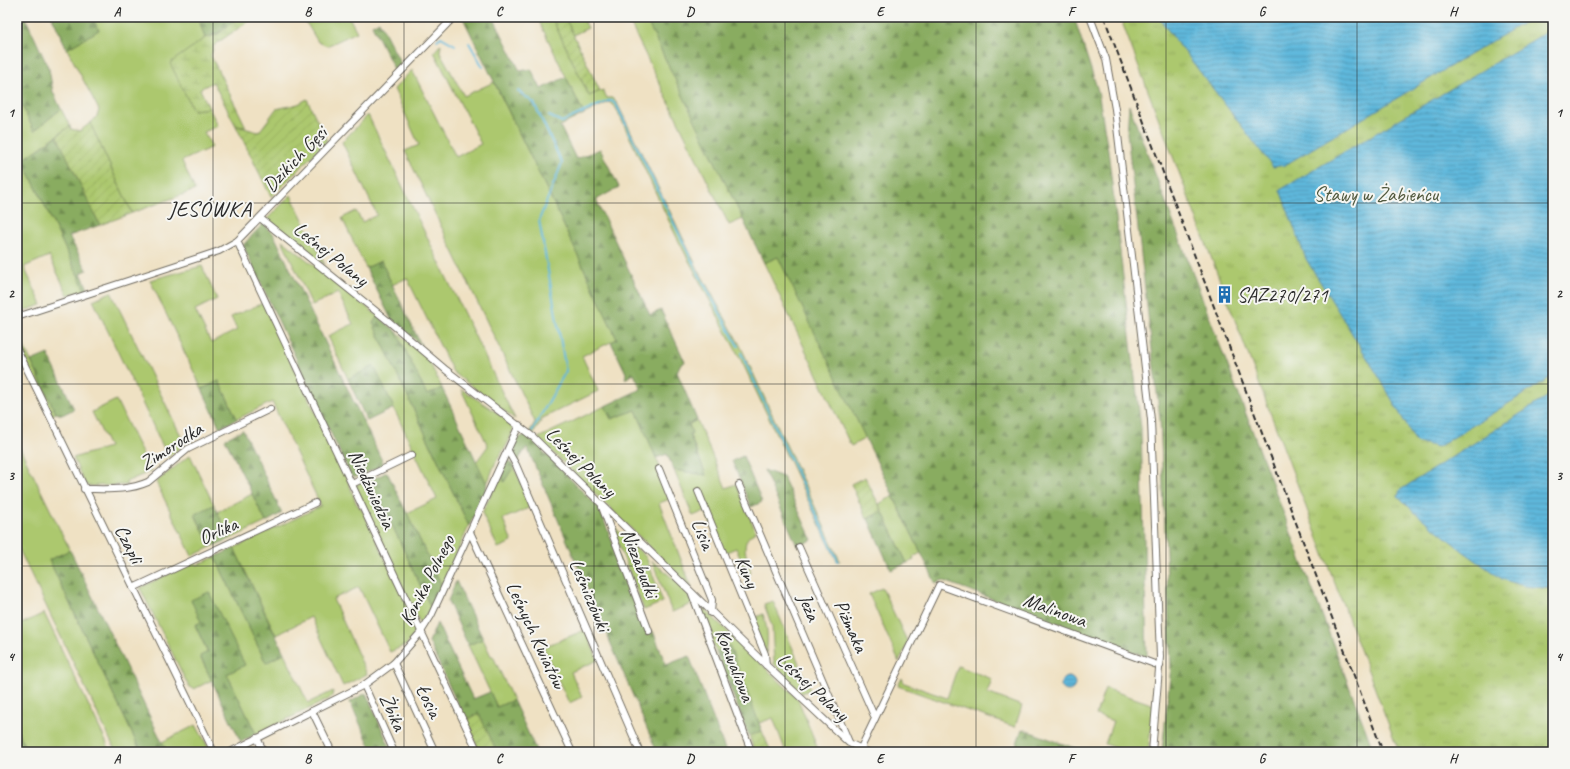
<svg xmlns="http://www.w3.org/2000/svg" width="1570" height="769" viewBox="0 0 1570 769" font-family="Caveat,sans-serif">
<defs>
<pattern id="forest-firs" width="22" height="20" patternUnits="userSpaceOnUse"><rect width="22" height="20" fill="#89ac61"/><path d="M5 1l3.5 6h-7zM16 11l3.5 6h-7z" fill="#708c50"/></pattern>
<pattern id="wetland-marsh" width="20" height="14" patternUnits="userSpaceOnUse"><rect width="20" height="14" fill="#acc86e"/><path d="M1 5h8M5 5V1M11 12h8M15 12V8" fill="none" stroke="#94ac5f"/></pattern>
<pattern id="park-tufts" width="24" height="20" patternUnits="userSpaceOnUse"><rect width="24" height="20" fill="#acc86e"/><path d="M3 7l-1-3M5 7V3M7 7l1-3M15 17l-1-3M17 17v-4M19 17l1-3" fill="none" stroke="#94ac5f"/></pattern>
<pattern id="garden-furrows" width="10" height="10" patternUnits="userSpaceOnUse"><rect width="10" height="10" fill="#acc86e"/><path d="M-1 1l2-2M0 10L10 0M9 11l2-2" fill="none" stroke="#94ac5f"/></pattern>
<pattern id="water-rules" width="6" height="5" patternUnits="userSpaceOnUse"><rect width="6" height="5" fill="#5fb8dc"/><path d="M0 2.5h6" fill="none" stroke="#4f96b3"/></pattern>
</defs>
<rect width="100%" height="100%" fill="#f6f6f2"/>
<filter id="ink" filterUnits="userSpaceOnUse"><feTurbulence type="fractalNoise" baseFrequency=".025" numOctaves="2"/><feDisplacementMap in="SourceGraphic" scale="8" xChannelSelector="R" yChannelSelector="G"/><feConvolveMatrix kernelMatrix="1 2 1 2 8 2 1 2 1" color-interpolation-filters="sRGB"/></filter>
<filter id="wash" filterUnits="userSpaceOnUse"><feTurbulence type="fractalNoise" baseFrequency=".012" numOctaves="4" result="noise"/><feDisplacementMap in="SourceGraphic" scale="16" xChannelSelector="R" yChannelSelector="G"/><feGaussianBlur stdDeviation="0.9" result="paint"/><feColorMatrix in="noise" values="0 0 0 0 0 0 0 0 0 0 0 0 0 0 0 0 0 1.4 0 .05"/><feComposite in="paint" operator="in"/></filter>
<g filter="url(#wash)">
<rect width="100%" height="100%" fill="#efe1c3"/>
<g fill="#acc86e" stroke="#6c7a4c">
<polygon points="92,17 202,17 200,23 205,38 171,63 193,110 209,108 218,126 204,132 212,147 182,161 195,190 132,213 90,123 97,116 99,110 67,49 98,30"/>
<polygon points="303,17 349,17 357,32 327,46 318,42"/>
<polygon points="537,17 559,17 553,20 589,96 603,90 607,98 612,98 617,103 698,269 740,345 840,561 837,561 743,364 676,236 616,108 609,102 584,114"/>
<polygon points="565,17 582,17 588,28 573,35"/>
<polygon points="627,17 645,17 743,219 729,225"/>
<polygon points="441,44 440,52 464,96 494,82 550,196 617,339 582,356 598,391 543,418 533,434 530,431 535,422 405,151 419,145 394,89 412,70 456,157 481,144 434,52"/>
<polygon points="17,95 34,131 61,109 70,126 23,160 85,290 68,295 49,256 24,267 42,305 17,313"/>
<polygon points="368,115 515,419 453,372 407,278 392,285 381,261 366,268 342,218 356,211 362,222 377,215 342,142"/>
<polygon points="291,195 325,265 267,219"/>
<polygon points="282,240 378,316 373,323 469,526 442,586 407,513 437,499 374,367 348,379 328,336 353,324 338,293 312,305"/>
<polygon points="778,256 866,438 851,446 764,263"/>
<polygon points="202,266 217,299 195,310 211,343 237,330 231,317 263,303 347,478 356,503 362,510 419,630 406,645 390,652 359,587 333,599 367,674 343,686 311,617 276,635 234,548 321,506 272,402 237,419 219,381 202,389 150,280"/>
<polygon points="111,292 185,444 168,457 93,300"/>
<polygon points="396,331 428,359 442,388 427,395"/>
<polygon points="17,332 56,413 52,415 17,343"/>
<path d="M461 389 510 421C518 435 501 452 495 464 492 470 490 478 487 484L476 462 488 446Z"/>
<polygon points="116,400 151,471 126,482 127,485 88,486 85,484 73,458 109,447 92,412"/>
<polygon points="605,406 611,419 636,410 660,467 670,499 659,503 692,588 538,438"/>
<path d="M697 420 726 488 736 484 756 532C738 540 747 557 751 573L747 575 736 548 724 553 705 511 693 516 674 470 706 475 689 433H692L689 424Z"/>
<polygon points="17,442 70,550 49,560 141,752 116,752 17,545"/>
<polygon points="190,455 214,505 195,515 211,547 192,556 156,482"/>
<polygon points="514,466 531,507 503,519 512,542 498,548 483,515 483,511 501,473 504,481"/>
<polygon points="370,478 431,608 420,623 356,488 356,485"/>
<polygon points="252,494 266,522 230,539 217,512"/>
<polygon points="893,496 921,553 913,557 914,560 907,563 879,504"/>
<polygon points="610,523 646,557 663,602 644,610"/>
<polygon points="215,557 266,663 284,653 308,703 333,691 332,696 329,699 256,734 227,674 244,665 202,622 195,625 208,653 200,657 212,680 194,689 189,687 140,588 194,561 197,565"/>
<polygon points="652,561 687,590 692,604 672,612"/>
<polygon points="882,588 908,643 899,662 869,594"/>
<polygon points="773,601 810,690 801,693 774,664 772,626 764,604"/>
<polygon points="698,603 798,699 819,752 786,752 773,718 759,723 729,645 723,650 716,652"/>
<polygon points="44,613 111,752 27,752 17,730 17,626"/>
<path d="M763 614C767 627 769 639 766 653L751 620Z"/>
<polygon points="585,630 598,660 571,672 582,697 569,703 543,647"/>
<polygon points="483,639 491,656 493,656 513,700 497,707 468,645"/>
<polygon points="958,666 992,679 987,693 1022,706 1015,727 898,686 902,678 904,683 947,698"/>
<polygon points="1105,688 1154,705 1148,752 1128,752 1105,744 1113,721 1096,715"/>
<polygon points="196,725 211,752 167,752 162,742"/>
</g>
<g fill="url(#forest-firs)" stroke="#5a6c46">
<polygon points="17,17 25,17 49,69 53,92 61,109 34,131 17,95 17,31 23,31"/>
<polygon points="52,17 92,17 99,30 67,49"/>
<path d="M202 17H236C229 28 217 35 205 38L200 23Z"/>
<polygon points="493,17 520,71 531,69 541,89 566,77 584,114 560,126 576,159 600,149 619,187 596,200 650,315 661,310 685,362 680,365 677,372 697,420 689,424 692,433 689,434 706,475 674,470 667,454 656,458 636,410 611,419 605,406 641,389 634,374 625,379 626,373 611,342 617,339 550,196 463,18"/>
<polygon points="645,17 1074,17 1098,91 1108,150 1141,428 1147,657 942,580 936,584 778,257 764,263"/>
<polygon points="379,21 401,64 395,71 372,25"/>
<polygon points="1129,105 1374,752 1162,752 1171,666 1160,419 1127,133"/>
<polygon points="57,136 100,225 69,236 87,270 81,273 88,289 85,290 23,160"/>
<polygon points="263,224 273,233 384,465 356,477 351,476 243,245"/>
<polygon points="381,261 421,345 391,319 366,268"/>
<polygon points="378,316 396,331 427,395 442,388 487,484 483,500 469,526 373,323"/>
<polygon points="48,354 74,409 62,415 56,413 31,361"/>
<polygon points="374,366 394,408 367,421 348,379"/>
<polygon points="219,381 237,419 220,428 202,389"/>
<polygon points="243,430 282,513 266,522 225,439"/>
<path d="M527 435 599 508 648 633 653 631 666 665 689 656 726 752H657L527 447 517 462 512 453C512 443 517 437 527 435Z"/>
<polygon points="743,456 762,502 751,507 732,461"/>
<polygon points="507,459 514,466 504,482 501,473"/>
<polygon points="764,470 783,477 812,540 797,546"/>
<polygon points="387,472 442,586 431,608 371,480"/>
<polygon points="214,505 230,539 211,547 195,514"/>
<polygon points="882,511 907,563 891,570 868,519"/>
<polygon points="234,548 284,653 266,663 215,557"/>
<polygon points="70,550 162,742 167,752 141,752 49,560"/>
<polygon points="456,581 483,639 468,645 448,601"/>
<polygon points="209,592 245,665 227,674 256,734 241,742 200,656 208,652 195,625 201,622 191,600"/>
<polygon points="437,623 473,699 490,692 497,707 513,700 537,752 497,752 479,714 465,720 429,642"/>
<polygon points="729,645 762,731 749,736 716,652 723,650"/>
<polygon points="366,693 392,752 373,752 350,702"/>
<polygon points="1022,729 1080,750 1079,752 1014,752"/>
<polygon points="17,730 27,752 17,752"/>
</g>
<polygon fill="url(#wetland-marsh)" stroke="#6c7a4c" points="236,17 255,17 214,45 211,56 246,127 236,126 213,82 200,89 209,108 193,110 170,63 205,38 217,35 233,22"/>
<polygon fill="url(#park-tufts)" stroke="#6c7a4c" points="1120,17 1553,17 1553,752 1399,752"/>
<g fill="url(#garden-furrows)" stroke="#6c7a4c">
<polygon points="559,17 565,17 600,91 589,96 553,20"/>
<path d="M307 99 327 141 271 197 236 126C244 127 251 131 259 132L276 109 298 104Z"/>
<polygon points="90,123 132,213 100,225 57,136 70,126 71,129 80,131"/>
<polygon points="865,477 882,511 867,519 851,484"/>
<polygon points="479,714 497,752 480,752 465,720"/>
<polygon points="762,731 771,752 755,752 749,736"/>
</g>
<g fill="url(#water-rules)" stroke="#457284">
<polygon points="1158,17 1533,17 1285,165 1273,167"/>
<polygon points="1550,30 1553,31 1553,376 1438,447 1416,442 1382,382 1306,259 1280,190"/>
<polygon points="1553,393 1553,589 1524,586 1502,579 1464,552 1413,511 1398,496 1400,490"/>
<circle cx="1068" cy="684" r="7"/>
</g>
<g fill="none" stroke-linecap="round" stroke-linejoin="round">
<g stroke="#5fb8dc" stroke-width="2">
<polyline points="437,40 441,37 455,45"/>
<polyline points="469,43 483,67"/>
<polyline points="518,91 534,103 562,163 539,220 566,371 532,431"/>
<polyline points="549,116 562,122 608,101 612,101 617,106 696,269 738,346"/>
<polyline points="741,353 838,561"/>
</g>
</g>
</g>
<g filter="url(#ink)">
<g fill="none" stroke-linecap="round" stroke-linejoin="round">
<defs>
<g id="street">
<polyline points="1090,17 1106,59 1115,109 1151,420 1160,657 1152,752"/>
<polyline points="260,218 387,320 446,370 533,437 766,665 849,743 868,752"/>
<polyline points="237,241 478,752"/>
<polyline points="17,317 201,257 219,251 237,241 454,17"/>
<polyline points="17,349 214,752"/>
<polyline points="508,451 516,465 640,752"/>
<polyline points="659,469 712,600 711,613"/>
<polyline points="352,484 412,455"/>
<polyline points="739,485 849,742"/>
<path d="M84 489C106 489 128 491 148 482L188 449 270 409"/>
<polyline points="698,491 765,654 766,665"/>
<polyline points="602,507 649,631"/>
<polyline points="470,532 572,752"/>
<polyline points="799,547 875,718"/>
<polyline points="133,588 315,503"/>
<polyline points="692,594 750,748"/>
<polyline points="394,663 435,752"/>
<polyline points="364,685 394,752"/>
<polyline points="312,711 332,752"/>
<polyline points="257,738 264,752"/>
<polyline points="230,752 364,685 394,663 421,632 431,616 519,425"/>
<polyline points="859,752 939,585 1160,666"/>
</g>
</defs>
<use href="#street" stroke="#706b60" stroke-width="8"/>
<use href="#street" stroke="#fff" stroke-width="6"/>
<polyline stroke="#2b2b2b" stroke-width="2" stroke-dasharray="6 3" stroke-linecap="butt" points="1104,17 1383,752"/>
</g>
</g>
<path fill="none" stroke="#2b2b2b" stroke-width="1" stroke-opacity="0.55" d="M213 17V752M404 17V752M594 17V752M785 17V752M976 17V752M1166 17V752M1357 17V752M17 203H1553M17 384H1553M17 566H1553"/>
<defs>
<symbol id="building-bare" viewBox="-9 -9 18 18"><path d="M-4-6H4V6H1V3H-1V6H-4ZM-2.5-4.3h1.7v1.8h-1.7ZM.8-4.3h1.7v1.8H.8ZM-2.5-1h1.7V.8h-1.7ZM.8-1h1.7V.8H.8Z" fill="#1f6fb2" stroke="#f6f6f2" stroke-width="2.5" paint-order="stroke"/></symbol>
</defs>
<g fill-rule="evenodd">
<use href="#building-bare" x="1212" y="282" width="25" height="25"/>
</g>
<g text-anchor="middle" dominant-baseline="central" stroke-width="4" stroke-linejoin="round" paint-order="stroke">
<g font-size="20" fill="#2b2b2b" stroke="#f6f6f2">
<text transform="translate(295 159) rotate(-46)">Dzikich Gęsi</text>
<text transform="translate(331 254) rotate(39)">Leśnej Polany</text>
<text transform="translate(171 446) rotate(-33)">Zimorodka</text>
<text transform="translate(581 462) rotate(45)">Leśnej Polany</text>
<text transform="translate(372 489) rotate(65)">Niedźwiedzia</text>
<text transform="translate(218 531) rotate(-24)">Orlika</text>
<text transform="translate(703 534) rotate(68)">Lisia</text>
<text transform="translate(129 544) rotate(64)">Czapli</text>
<text transform="translate(640 563) rotate(69)">Niezabudki</text>
<text transform="translate(747 572) rotate(68)">Kuny</text>
<text transform="translate(427 580) rotate(-63)">Konika Polnego</text>
<text transform="translate(590 595) rotate(67)">Leśniczówki</text>
<text transform="translate(809 607) rotate(67)">Jeża</text>
<text transform="translate(1055 610) rotate(20)">Malinowa</text>
<text transform="translate(851 626) rotate(66)">Piżmaka</text>
<text transform="translate(536 635) rotate(65)">Leśnych Kwiatów</text>
<text transform="translate(735 665) rotate(69)">Konwaliowa</text>
<text transform="translate(813 687) rotate(43)">Leśnej Polany</text>
<text transform="translate(429 701) rotate(65)">Łosia</text>
<text transform="translate(393 712) rotate(66)">Żbika</text>
</g>
<g font-size="20" fill="#525a3f" stroke="#f6f6f2">
<text x="1376" y="194">Stawy w Żabieńcu</text>
</g>
<g font-size="20" fill="#2b2b2b" stroke="#f6f6f2" text-anchor="start">
<text x="1237" y="295">SAZ270/271</text>
</g>
<g font-size="22" letter-spacing="1" fill="#2b2b2b" stroke="#f6f6f2">
<text x="210" y="209">JESÓWKA</text>
</g>
</g>
<rect width="1570" height="769" fill="none" stroke="#f6f6f2" stroke-width="44"/>
<rect x="22" y="22" width="1526" height="725" fill="none" stroke="#2b2b2b" stroke-width="1.5"/>
<g font-size="13" text-anchor="middle" font-weight="bold" fill="#2b2b2b">
<text x="117" y="16">A</text>
<text x="308" y="16">B</text>
<text x="499" y="16">C</text>
<text x="690" y="16">D</text>
<text x="880" y="16">E</text>
<text x="1071" y="16">F</text>
<text x="1262" y="16">G</text>
<text x="1453" y="16">H</text>
<text x="11" y="117">1</text>
<text x="1559" y="117">1</text>
<text x="11" y="298">2</text>
<text x="1559" y="298">2</text>
<text x="11" y="480">3</text>
<text x="1559" y="480">3</text>
<text x="11" y="661">4</text>
<text x="1559" y="661">4</text>
<text x="117" y="763">A</text>
<text x="308" y="763">B</text>
<text x="499" y="763">C</text>
<text x="690" y="763">D</text>
<text x="880" y="763">E</text>
<text x="1071" y="763">F</text>
<text x="1262" y="763">G</text>
<text x="1453" y="763">H</text>
</g>
</svg>
